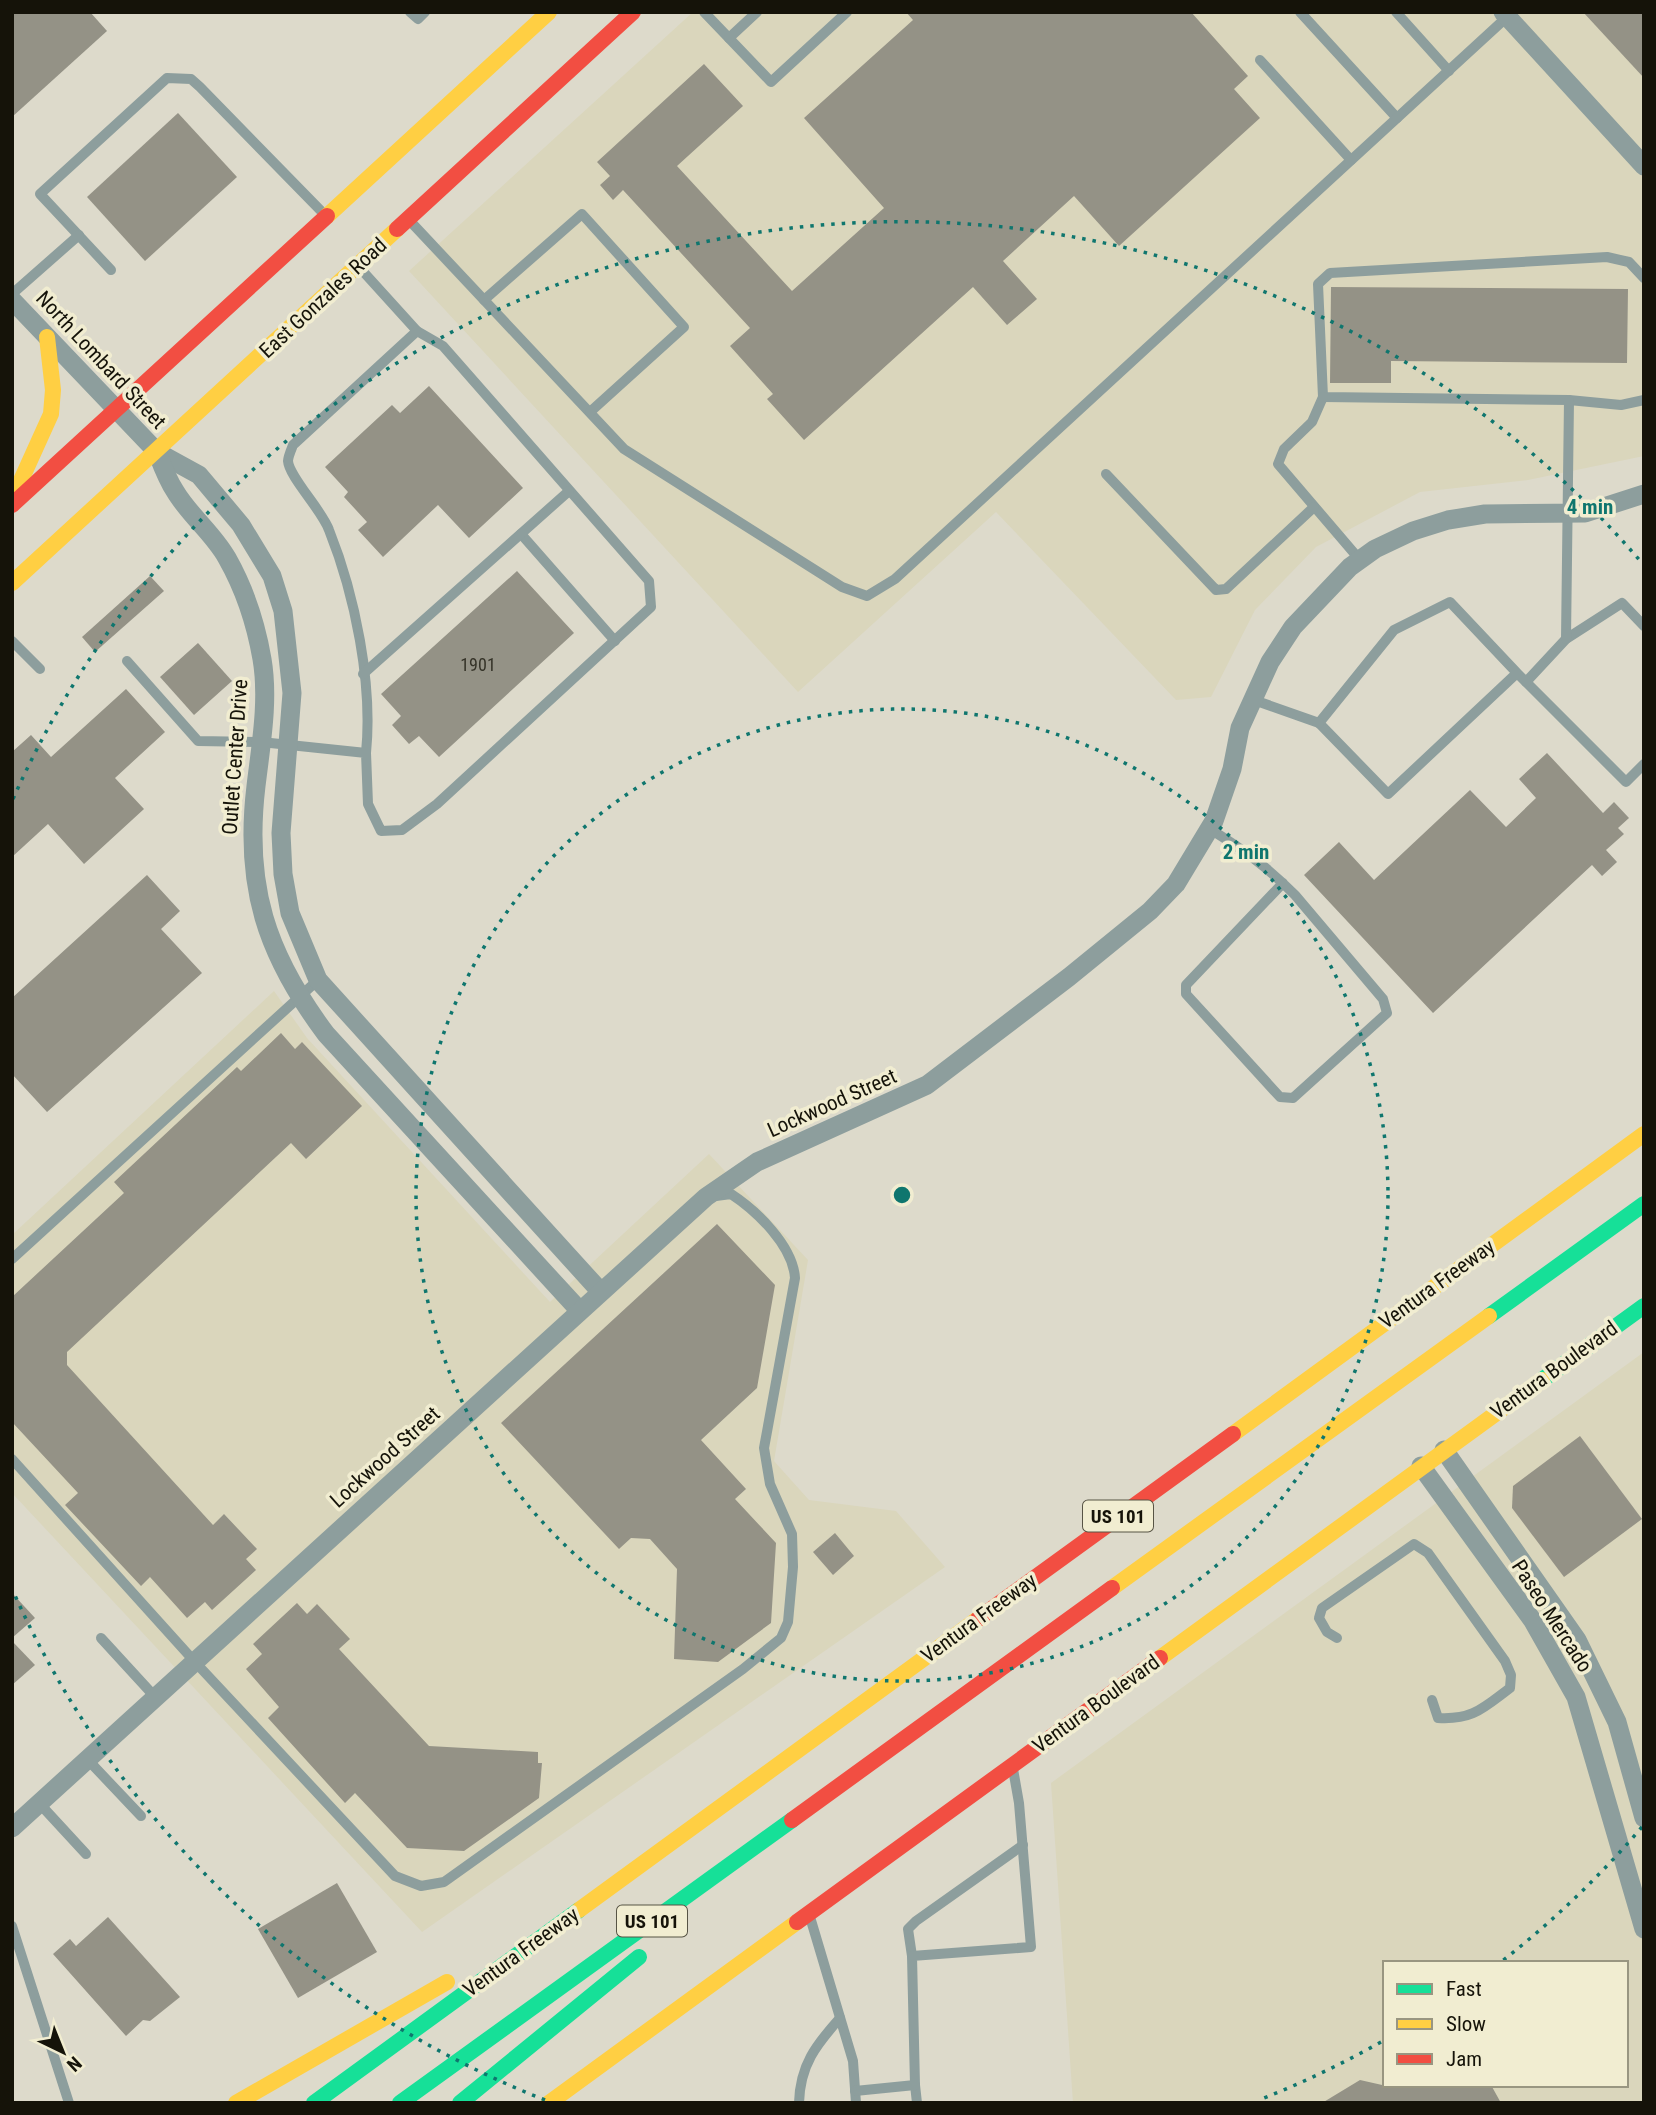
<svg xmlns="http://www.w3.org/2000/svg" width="1656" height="2115" viewBox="0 0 1656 2115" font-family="'Roboto Condensed',sans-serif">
<rect width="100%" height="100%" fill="#dddacb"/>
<g fill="#dad6bc" fill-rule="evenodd">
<polygon points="693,12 1644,12 1644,456 1528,480 1420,492 1316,547 1255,610 1211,697 1176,700 996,512 798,692 409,271"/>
<polygon points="274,991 307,1038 550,1302 709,1154 808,1260 774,1461 809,1500 896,1511 945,1567 422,1932 12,1493 12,1235"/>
<path d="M1644 1352V2103H1073L1051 1783ZM1385 1963H1626V2085H1385Z"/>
</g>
<g fill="#949286">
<polygon points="12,12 90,12 107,31 12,117"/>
<polygon points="906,12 1191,12 1248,76 1234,89 1260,118 1119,246 1074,196 1003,261 1037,299 1007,325 973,287 804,440 767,399 773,394 730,346 750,328 623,190 613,200 600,185 610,176 597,162 704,64 743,106 677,166 792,291 884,208 804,118 913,20"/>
<polygon points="1583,12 1644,12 1644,78"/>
<polygon points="178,113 237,177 145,261 87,197"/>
<polygon points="1331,287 1628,289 1627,363 1391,361 1391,383 1330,383"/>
<polygon points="429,386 523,488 469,538 438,505 383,557 358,530 367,522 344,497 348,492 325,467 392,405 400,413"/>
<polygon points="517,571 574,633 439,757 419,736 409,744 392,725 401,716 381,694"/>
<polygon points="150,576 164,591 95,652 82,637"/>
<polygon points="198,643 232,681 194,715 160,677"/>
<polygon points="126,689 165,732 115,778 144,809 84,864 48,824 12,857 12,752 31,735 51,757"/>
<polygon points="1547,753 1603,813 1614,802 1629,818 1618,828 1624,834 1606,850 1617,862 1602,876 1592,865 1433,1013 1304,875 1339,842 1374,880 1470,790 1506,827 1536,798 1519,779"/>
<polygon points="147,875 180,911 161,929 202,973 47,1112 12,1074 12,998"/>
<polygon points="281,1033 295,1049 302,1042 362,1106 306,1159 291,1143 67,1352 67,1365 213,1525 224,1514 257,1549 246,1559 256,1570 212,1610 205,1602 187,1618 150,1577 141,1586 65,1505 78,1493 12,1422 12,1297 124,1193 114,1182 237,1067 241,1071"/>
<polygon points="717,1224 775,1285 757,1388 701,1440 746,1489 735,1499 776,1543 771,1623 718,1662 674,1659 677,1569 650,1539 631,1538 619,1549 501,1423"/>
<polygon points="1580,1436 1642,1519 1564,1577 1512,1508 1513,1486"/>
<polygon points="835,1533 854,1556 833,1575 813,1552"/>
<polygon points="12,1593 35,1618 12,1638"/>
<polygon points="297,1603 307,1614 317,1604 350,1639 339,1649 429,1746 538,1752 538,1763 542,1763 539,1798 464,1851 407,1848 355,1793 345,1803 268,1718 279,1707 246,1669 262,1654 253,1644"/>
<polygon points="12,1641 35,1665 12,1685"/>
<polygon points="337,1883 377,1952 298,1998 258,1929"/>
<polygon points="108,1917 180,1997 150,2021 143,2020 126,2036 53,1954 70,1939 76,1946"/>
<polygon points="1360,2080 1391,2087 1491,2085 1501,2103 1322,2103"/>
</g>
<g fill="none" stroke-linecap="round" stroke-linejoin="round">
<g stroke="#8d9e9d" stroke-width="10">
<polyline points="410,12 418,19 425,12"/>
<polyline points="704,12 771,82 847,12"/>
<polyline points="1300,12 1397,118"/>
<polyline points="1396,12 1449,71"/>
<polyline points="729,38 757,12"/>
<polyline points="1260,60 1351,160"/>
<polyline points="409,220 624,449 842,587 867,596 895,579 1507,17"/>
<polyline points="359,267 417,331"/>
<polyline points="111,270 40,194 167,78 191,79 200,87 326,216"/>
<polyline points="1644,278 1629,262 1607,257 1330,273 1318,284 1323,397 1569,400 1621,405 1644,400"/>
<polyline points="12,294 79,235"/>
<polyline points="484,300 582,214 684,327 590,412"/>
<polyline points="1323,397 1312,422 1284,449 1278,464 1360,560"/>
<polyline points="1106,474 1216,590 1226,589 1314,507"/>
<polyline points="521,534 615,641"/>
<polyline points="1644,626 1622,603 1566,639 1526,682 1626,782 1644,764"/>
<polyline points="1566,639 1569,400"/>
<polyline points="12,641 40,669"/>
<path d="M127 661 198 741 261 742 366 753C373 684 355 595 329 530 322 510 289 477 288 461 288 457 291 450 293 445L417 331 443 346 649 581 651 607 437 804 402 830 381 831 368 804 366 753"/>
<polyline points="1517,673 1388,794 1319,723 1394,630 1450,602 1517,673 1526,682"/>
<polyline points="363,674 569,491"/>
<polyline points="1251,699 1319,723"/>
<path d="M1210 829C1245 851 1265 865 1295 895L1383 999 1387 1013 1293 1098 1280 1097 1186 994V985L1283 883"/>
<polyline points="12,1259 318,980"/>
<path d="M12 1459 195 1662 395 1876 421 1886 444 1882 743 1669 781 1638 788 1622 793 1567 792 1534 770 1484 764 1448 795 1278C793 1246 757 1211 731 1194L716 1196"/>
<polyline points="101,1638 156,1698"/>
<path d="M1337 1638 1327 1632 1319 1618 1322 1608 1414 1544 1428 1553 1505 1661 1511 1675 1510 1688C1483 1708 1473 1720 1438 1718L1432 1700"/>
<polyline points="88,1760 141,1816"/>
<polyline points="39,1803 86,1854"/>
<polyline points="810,1917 853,2061 856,2103"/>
<polyline points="12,1926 69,2103"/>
<polyline points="912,1956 908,1929 916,1921 1023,1845"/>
<polyline points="915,2085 917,2103"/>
<polyline points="855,2091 915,2085 912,1956 1031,1947 1019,1803 1013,1769"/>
<path d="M799 2103C800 2065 816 2045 840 2018"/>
</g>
<g stroke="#8d9e9d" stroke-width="19">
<polyline points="1503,12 1644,166"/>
<polyline points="12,300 157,452 199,475 241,525 272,576 283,611 292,693 281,833 283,874 290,913 318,980 600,1291"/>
<path d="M157 452C162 465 167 479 175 491 189 515 213 533 227 558 244 588 256 624 262 659 269 700 261 744 256 786 244 886 266 954 326 1034L579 1310"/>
<polyline points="1444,1450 1577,1640 1617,1722 1644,1818"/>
<polyline points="1421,1466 1533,1621 1576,1697 1644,1929"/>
<polyline points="12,1828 706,1197 757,1162 927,1085 1069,977 1150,911 1176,884 1214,821 1232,769 1240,728 1270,662 1293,627 1350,567 1375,549 1413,531 1448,520 1485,514 1585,513 1644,494"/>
</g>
<g stroke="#16e098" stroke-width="16">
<polyline points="1489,1316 1644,1204"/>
<polyline points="1542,1380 1644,1306"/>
<polyline points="314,2103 579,1910"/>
<polyline points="400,2103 792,1820"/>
<polyline points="460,2103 639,1957"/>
</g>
<g stroke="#ffcf43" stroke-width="16">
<polyline points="327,216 549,12"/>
<polyline points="13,498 51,414 53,390 47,337"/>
<polyline points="12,583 397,229"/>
<polyline points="1233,1434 1644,1134"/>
<polyline points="1112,1588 1489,1316"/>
<polyline points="1160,1658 1542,1380"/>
<polyline points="579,1910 978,1619"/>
<polyline points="236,2103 447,1982"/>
<polyline points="549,2103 797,1922"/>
</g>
<g stroke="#f24e42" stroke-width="16">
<polyline points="397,229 633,12"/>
<polyline points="12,505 327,216"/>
<polyline points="978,1619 1233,1434"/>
<polyline points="792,1820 1112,1588"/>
<polyline points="797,1922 1160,1658"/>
</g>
</g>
<g fill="none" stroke="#0f766e" stroke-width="3.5" stroke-dasharray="3.5 7">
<circle cx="902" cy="1195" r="486"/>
<path d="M1642 1827A973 973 0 0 1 1501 1962M1381 2042A973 973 0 0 1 1259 2100M545 2100A973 973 0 0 1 13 1591M13 799A973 973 0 0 1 1642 563"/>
</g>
<g text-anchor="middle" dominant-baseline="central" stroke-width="7" stroke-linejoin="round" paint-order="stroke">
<g font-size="18" fill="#353328">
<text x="478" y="664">1901</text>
</g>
<g fill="#f1edd1" stroke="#575445" stroke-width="2">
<rect x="1083" y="1500.5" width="70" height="31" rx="5"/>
<rect x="617" y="1905.5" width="70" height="31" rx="5"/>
</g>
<g font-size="19" font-weight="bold" fill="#151309">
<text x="1118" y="1516">US 101</text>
<text x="652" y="1921">US 101</text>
</g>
<g font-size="21" fill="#151309" stroke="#f1edd1">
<text transform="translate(323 298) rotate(-43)">East Gonzales Road</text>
<text transform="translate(101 360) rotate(47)">North Lombard Street</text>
<text transform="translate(235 757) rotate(-86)">Outlet Center Drive</text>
<text transform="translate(832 1103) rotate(-24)">Lockwood Street</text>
<text transform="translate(1437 1284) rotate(-36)">Ventura Freeway</text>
<text transform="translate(1554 1370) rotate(-36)">Ventura Boulevard</text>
<text transform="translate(385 1457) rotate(-42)">Lockwood Street</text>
<text transform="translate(1552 1616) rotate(57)">Paseo Mercado</text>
<text transform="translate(979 1618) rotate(-36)">Ventura Freeway</text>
<text transform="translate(1096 1704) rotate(-36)">Ventura Boulevard</text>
<text transform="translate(521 1952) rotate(-36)">Ventura Freeway</text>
</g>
</g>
<circle cx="902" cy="1195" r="10" fill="#0f766e" stroke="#f1edd1" stroke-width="3.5"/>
<g font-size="21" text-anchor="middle" font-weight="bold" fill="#0f766e" stroke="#f1edd1" stroke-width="7" stroke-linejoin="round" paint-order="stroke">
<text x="1590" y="514">4 min</text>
<text x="1246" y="859">2 min</text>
</g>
<rect width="1656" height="2115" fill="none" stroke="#151309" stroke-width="28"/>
<rect x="1383" y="1961" width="245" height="126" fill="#f1edd1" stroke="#999681" stroke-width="2"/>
<rect x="1397" y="1984" width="35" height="10" fill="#16e098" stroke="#999681" stroke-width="2"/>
<text x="1446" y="1996" font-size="21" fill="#151309">Fast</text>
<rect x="1397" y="2019" width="35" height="10" fill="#ffcf43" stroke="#999681" stroke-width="2"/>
<text x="1446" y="2031" font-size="21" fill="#151309">Slow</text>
<rect x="1397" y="2054" width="35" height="10" fill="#f24e42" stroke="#999681" stroke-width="2"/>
<text x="1446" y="2066" font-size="21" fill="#151309">Jam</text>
<g transform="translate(63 2052) rotate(137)" stroke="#f1edd1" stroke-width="5" paint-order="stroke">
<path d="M0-5L12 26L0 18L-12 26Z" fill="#151309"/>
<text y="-10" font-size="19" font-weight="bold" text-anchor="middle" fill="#151309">N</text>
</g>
</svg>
